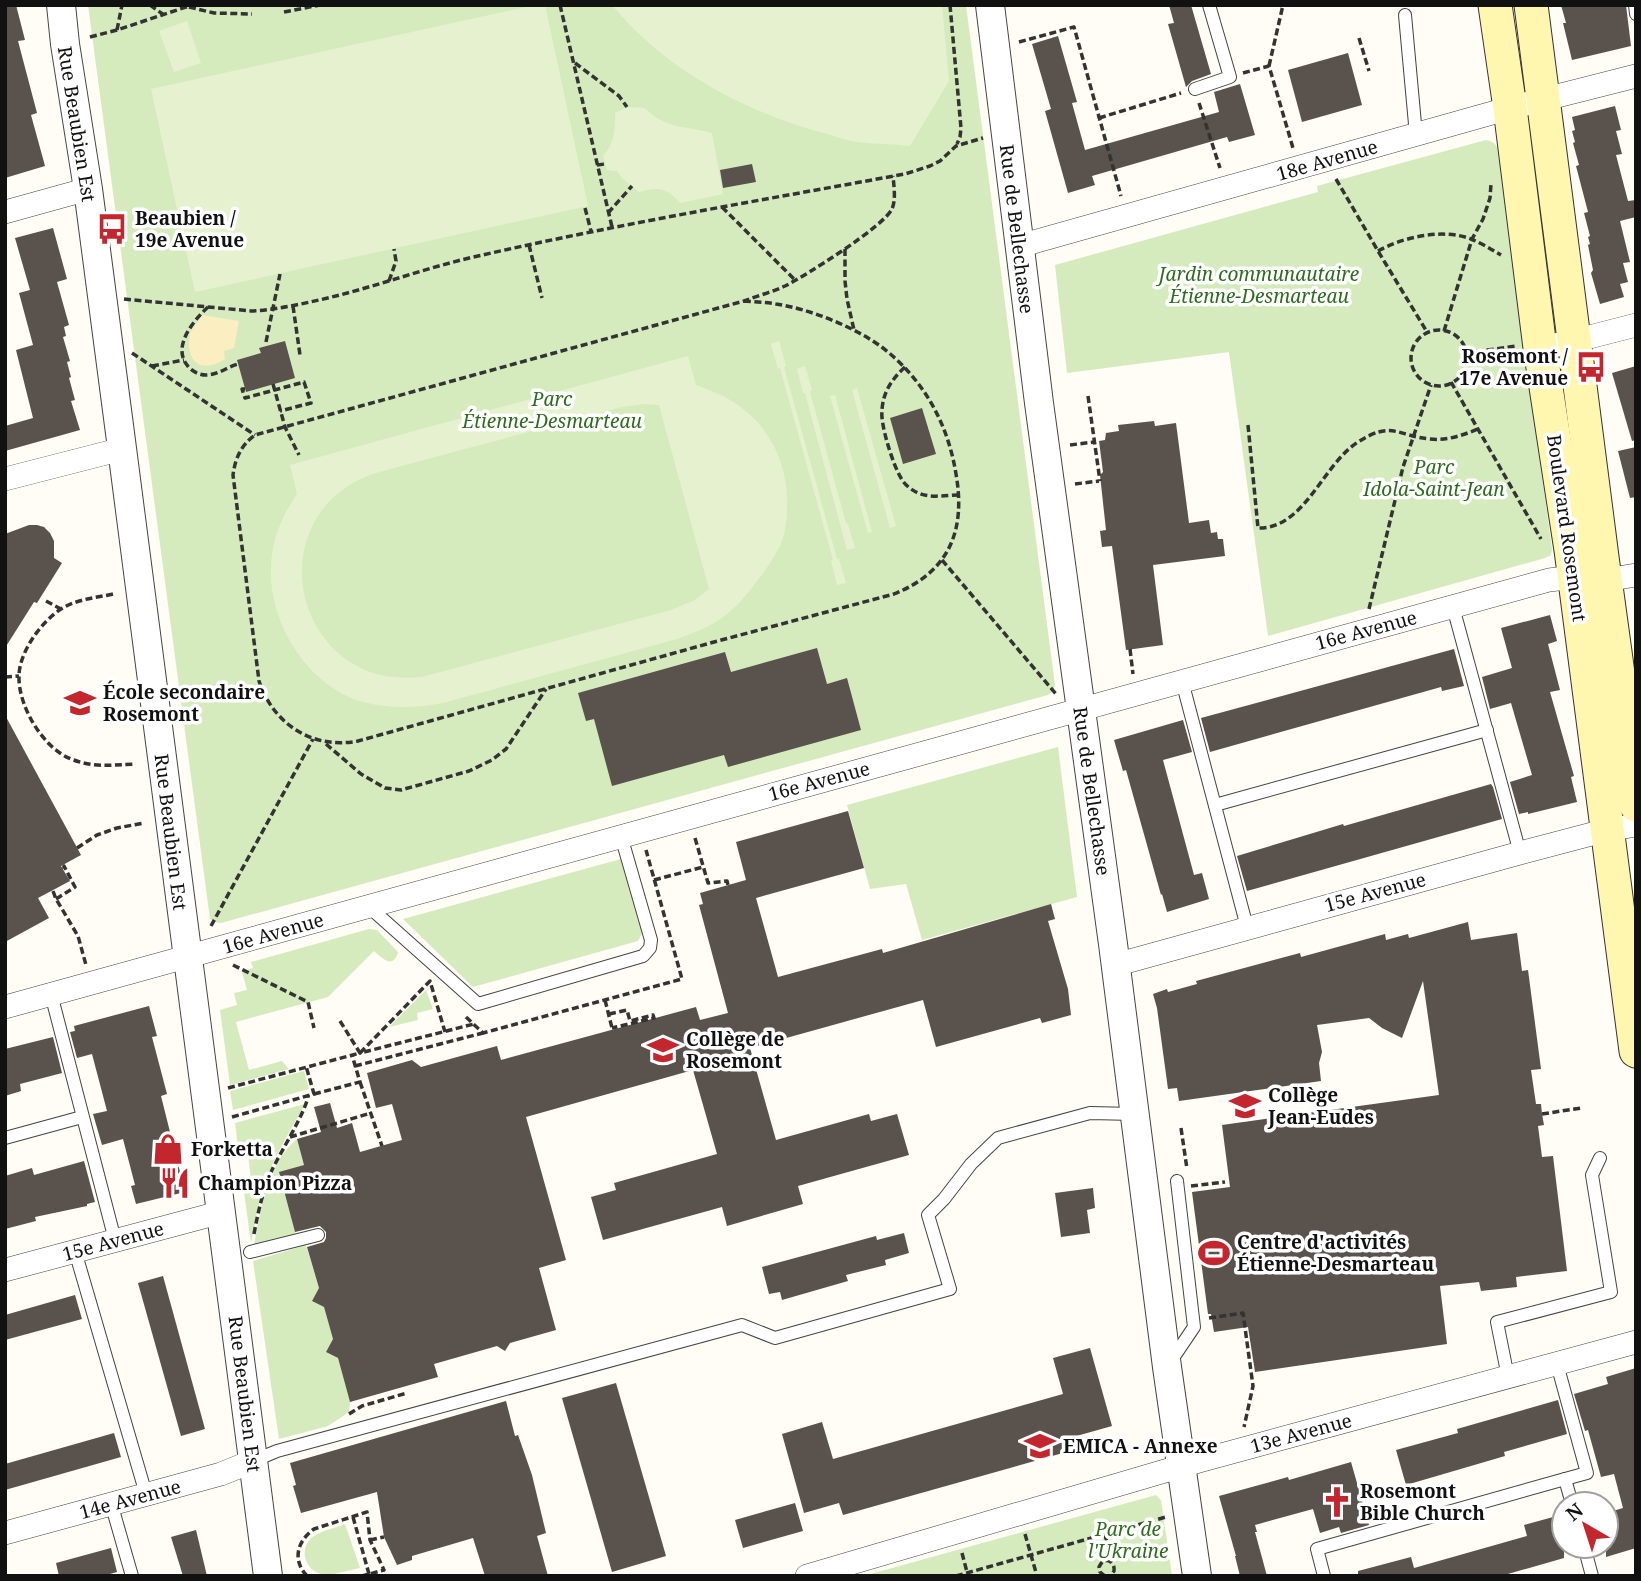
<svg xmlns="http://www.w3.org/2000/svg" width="1641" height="1581" viewBox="0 0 1641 1581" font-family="'Noto Serif',serif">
<rect width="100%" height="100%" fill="#fffdf5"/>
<g fill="#d5ebbd">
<polygon points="88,5 966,5 1055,685 1053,691 1048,695 221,923 215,922 210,919"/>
<path d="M1486 140C1495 142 1497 145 1499 153L1552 549 1551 555 1545 558 1268 636 1229 352 1067 373 1055 265 1318 192 1317 186Z"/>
<polygon points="1058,747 1077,897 922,940 906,884 870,889 847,805"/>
<polygon points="621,859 643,932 638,941 473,987 403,919"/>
<path d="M369 929 377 930 398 952C393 970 382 958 374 951L328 997 236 1022 249 1070 282 1061 289 1069 230 1085 220 1010 237 1005 234 993 247 990 242 972 253 968 251 962Z"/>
<polygon points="426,990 433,1009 417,1013 418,1020 389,1027"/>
<polygon points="304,1071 309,1089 233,1110 230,1091"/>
<path d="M305 1104C291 1130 274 1156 265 1183 258 1203 255 1223 251 1243L244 1192 252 1190 248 1153 239 1154 235 1123Z"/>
<path d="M297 1139 304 1165 279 1173 296 1235 254 1246C259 1213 269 1161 297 1139Z"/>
<polygon points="306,1245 319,1288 312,1301 324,1307 333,1339 326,1352 338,1358 350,1402 349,1412 328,1426 279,1439 253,1261"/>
<polygon points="1156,1495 1161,1500 1172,1576 863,1576"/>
<path d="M345 1524 360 1568C349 1570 333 1576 322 1574 304 1571 298 1546 314 1536 323 1530 336 1528 345 1524Z"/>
</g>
<path fill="#fbeec1" d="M202 315 239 321 234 348 224 351 225 359C202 374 185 363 190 335L189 334Z"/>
<g fill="#e6f2cf" fill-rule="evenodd">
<polygon points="535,5 545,5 588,206 195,292 151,89"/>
<path d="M612 5H942L949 81 910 146C892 144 874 144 856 142 844 140 832 135 820 132 741 110 665 69 612 5Z"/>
<polygon points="187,21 201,63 174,72 159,31"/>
<path d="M627 107 645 108C665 129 686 126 712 133L723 194 680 203C666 187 659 187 639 192L623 179 617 171 607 170 603 156C615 143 615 130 615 113Z"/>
<polygon points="779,341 786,366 784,367 837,559 839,559 846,583 837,585 831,561 833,560 780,368 778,369 771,344"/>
<path d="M688 356 696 385C709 390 723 395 735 403 770 426 789 465 787 508 787 519 785 533 781 544 775 556 768 566 761 576 748 593 735 610 716 622 704 629 690 634 677 639L443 703C416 708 390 709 363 702 310 687 272 628 271 575 270 544 280 519 297 494L290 465ZM645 404 659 405 709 589 695 600 671 610 422 677C399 679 375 677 355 665 301 634 285 560 322 510 336 491 356 479 379 472L622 407Z"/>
<polygon points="805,366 812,390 810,392 846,523 848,524 855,548 847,550 805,393 803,393 797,369"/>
<polygon points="857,388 896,526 890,528 852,390"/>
<polygon points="835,395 872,532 868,533 830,396"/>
</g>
<g fill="#5a524d">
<polygon points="5,5 16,5 25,40 18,41 37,113 31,115 45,166 5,178"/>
<polygon points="1169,5 1191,5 1211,74 1192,81 1186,87 1168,24 1174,23"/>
<polygon points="1561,5 1626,5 1631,46 1572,60 1563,23 1566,23"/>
<polygon points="1058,36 1077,102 1072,103 1085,150 1219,112 1214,92 1240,84 1255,135 1229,142 1227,137 1092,176 1095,185 1068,193 1045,111 1051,109 1032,44"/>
<polygon points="1348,53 1362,105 1302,122 1288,70"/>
<polygon points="1615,106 1621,130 1616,131 1622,154 1616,155 1628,201 1636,200 1636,217 1620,221 1630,262 1623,263 1628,282 1620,284 1624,297 1600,304 1591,273 1593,270 1588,245 1590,244 1588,237 1590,236 1584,213 1588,212 1576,166 1579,165 1573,143 1575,142 1572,131 1575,130 1572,117"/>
<polygon points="752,164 756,182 723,188 720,170"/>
<polygon points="53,228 67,279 57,282 69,325 64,327 66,336 63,337 70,361 67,362 71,377 69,378 75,400 71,401 80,430 5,451 5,426 33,418 16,350 33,345 19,293 30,290 15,238"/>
<polygon points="285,341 295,378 246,392 237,360 261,353 259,348"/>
<polygon points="1636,366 1636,440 1632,441 1612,373"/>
<polygon points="922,408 936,454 903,464 890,418"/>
<polygon points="1154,421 1155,426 1176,423 1189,523 1209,520 1211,533 1217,532 1218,539 1223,539 1225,556 1153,565 1163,645 1126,650 1112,546 1102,547 1100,531 1106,530 1100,475 1103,472 1099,441 1105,440 1106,433 1119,431 1118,425"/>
<polygon points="1636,447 1636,497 1630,498 1618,451"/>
<polygon points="29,525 37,525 44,527 50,533 54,541 54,558 62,563 37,603 34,602 5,648 5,534"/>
<polygon points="1550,615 1557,641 1548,644 1560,690 1550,692 1574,776 1571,777 1577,802 1528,814 1528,812 1519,814 1510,782 1532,775 1511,703 1490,709 1482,677 1512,668 1501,628"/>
<polygon points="817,648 827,684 847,678 861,730 728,767 724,755 612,786 594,719 586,721 578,693 725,652 731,672"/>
<polygon points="1454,649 1464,686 1442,691 1441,687 1210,752 1201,718"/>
<polygon points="5,715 81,855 61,866 70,881 38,898 49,918 5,942"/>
<polygon points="1183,720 1192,752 1163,760 1194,875 1202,873 1209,899 1167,912 1162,894 1161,895 1126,770 1123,771 1114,740"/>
<polygon points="1491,784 1493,787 1502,819 1247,891 1237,856 1343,824 1344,826"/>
<polygon points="848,811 864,868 756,898 778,977 882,949 883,953 1051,904 1055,919 1048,921 1068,989 1071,1015 1042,1023 1040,1018 936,1047 923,1000 750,1048 776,1140 869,1114 871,1121 897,1114 909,1155 798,1186 803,1204 727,1226 722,1207 603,1240 591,1197 616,1190 614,1183 717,1154 693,1070 526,1117 566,1260 539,1268 556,1330 510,1343 505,1351 497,1346 434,1364 438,1377 350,1402 338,1358 326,1352 333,1339 324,1307 312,1301 319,1288 307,1247 324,1242 326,1238 326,1232 320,1226 295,1232 279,1172 304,1165 297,1139 321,1132 314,1107 330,1103 337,1128 352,1123 360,1152 402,1140 392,1104 376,1108 367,1073 412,1060 421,1067 497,1046 501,1060 696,1007 700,1020 728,1013 699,905 703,904 700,893 746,880 736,842"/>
<polygon points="1468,922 1471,940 1517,933 1522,971 1528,970 1541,1069 1531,1070 1536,1104 1541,1104 1542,1114 1544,1125 1538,1126 1542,1157 1553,1156 1567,1271 1516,1277 1517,1287 1481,1291 1479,1282 1440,1286 1447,1344 1255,1372 1248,1327 1214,1332 1211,1314 1208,1314 1192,1192 1230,1187 1222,1125 1439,1095 1423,981 1402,1038 1382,1028 1369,1018 1317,1025 1322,1052 1319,1063 1321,1081 1179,1101 1177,1088 1168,1089 1157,1008 1153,994 1167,989 1168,992 1197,984 1196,981 1300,953 1301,957 1385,934 1386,940 1408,934 1409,938"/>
<polygon points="149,1006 157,1036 152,1037 167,1094 161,1096 185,1192 136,1204 131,1186 135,1185 123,1139 102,1145 93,1114 107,1111 92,1054 77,1058 70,1032 75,1031 74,1026"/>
<polygon points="53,1037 62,1073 20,1084 21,1091 5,1096 5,1049"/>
<polygon points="84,1161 95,1202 87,1204 87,1206 35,1217 36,1221 5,1229 5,1176 32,1168 34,1175"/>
<polygon points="1093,1188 1095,1208 1087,1210 1090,1233 1061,1237 1055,1193"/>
<polygon points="904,1233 909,1253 885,1260 886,1265 846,1275 848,1281 782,1300 780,1292 769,1294 762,1267 876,1236 877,1240"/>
<polygon points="163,1276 205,1429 181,1436 138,1283"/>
<polygon points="75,1295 82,1319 5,1340 5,1315"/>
<polygon points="1090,1348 1112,1426 1073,1437 1077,1449 843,1515 839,1503 804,1513 782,1434 822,1422 833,1459 1063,1394 1053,1358"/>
<polygon points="1636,1368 1636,1548 1606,1557 1606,1513 1623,1508 1614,1474 1601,1477 1588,1430 1585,1431 1574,1394 1608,1384 1606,1377"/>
<polygon points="616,1383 666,1556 612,1572 562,1398"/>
<polygon points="1558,1400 1567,1434 1504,1452 1505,1456 1406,1485 1396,1450 1458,1433 1457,1429"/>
<polygon points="506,1401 515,1436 518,1435 532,1475 546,1533 537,1536 548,1576 485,1576 473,1538 412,1556 412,1560 397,1565 384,1537 377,1492 301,1513 293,1486 296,1485 290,1463"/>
<polygon points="114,1433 121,1457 5,1490 5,1464"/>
<polygon points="1351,1462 1369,1525 1341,1533 1339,1527 1320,1533 1313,1509 1255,1525 1257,1532 1255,1532 1267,1576 1240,1576 1235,1556 1236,1556 1219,1496 1288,1477 1289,1480"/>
<polygon points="795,1503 803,1531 743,1548 735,1520"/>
<polygon points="1564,1514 1564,1558 1501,1576 1358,1576 1358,1571 1411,1557 1414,1568 1527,1536 1524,1525"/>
<polygon points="196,1530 207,1576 183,1576 171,1537"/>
<polygon points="111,1548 117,1572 103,1576 59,1576 56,1563"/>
</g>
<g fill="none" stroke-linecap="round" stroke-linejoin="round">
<defs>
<g id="service">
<polyline points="1635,5 1636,14"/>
<polyline points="1405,15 1416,135"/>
<polyline points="1195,89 1230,77 1209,5"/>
<polyline points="1453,607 1520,853"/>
<polyline points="1182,681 1247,927"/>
<polyline points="1215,805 1487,730"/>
<polyline points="368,906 478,1004 643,956 650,948 651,940 621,836"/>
<polyline points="51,994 115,1240"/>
<polyline points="5,1138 82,1117"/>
<polyline points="75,1251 146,1494"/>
<polyline points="250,1252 318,1235"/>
<polyline points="1171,1361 1194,1327 1177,1181"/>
<polyline points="1557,1364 1587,1473 1565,1479"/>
<polyline points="1508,1377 1497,1322 1611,1292 1592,1175 1600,1158"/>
<polyline points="253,1461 277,1451 742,1325 775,1338 950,1289 928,1215 944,1199 971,1164 998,1138 1090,1113 1134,1114"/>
<polyline points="111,1503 132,1576"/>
<polyline points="1584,1546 1592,1576"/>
<polyline points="1324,1576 1317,1549 1565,1479 1572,1504"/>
</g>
<g id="minor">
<polyline points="5,212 88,189"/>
<polyline points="1019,246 1510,108 1636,76"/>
<polyline points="1540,348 1574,341 1636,325"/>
<polyline points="5,479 122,449"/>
<polyline points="1115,965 1520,853 1607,830 1636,825"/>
<polyline points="5,1007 1549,580 1574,577 1606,580 1636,575"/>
<polyline points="5,1270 222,1212"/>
<polyline points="5,1533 221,1474 253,1461"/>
<polyline points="807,1576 1199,1461 1636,1342"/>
</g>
<g id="tertiary">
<polyline points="61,5 65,44 88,189 120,433 268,1576"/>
<polyline points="990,5 1039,403 1113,944 1167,1367 1197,1576"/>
</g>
<g id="secondary">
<polyline points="1495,5 1510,108 1540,348 1571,550 1636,1051"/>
<polyline points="1531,5 1602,557 1636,805"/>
</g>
</defs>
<use href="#service" stroke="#444" stroke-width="14"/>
<use href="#minor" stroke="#444" stroke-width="24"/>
<use href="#tertiary" stroke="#444" stroke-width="30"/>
<use href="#secondary" stroke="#333" stroke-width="35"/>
<g stroke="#333" stroke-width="3.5" stroke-dasharray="7 3.5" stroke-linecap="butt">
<polyline points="150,5 164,15"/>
<polyline points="560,5 612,227"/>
<polyline points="950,5 961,128 960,137 957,144"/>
<polyline points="189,7 214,13 252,14"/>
<polyline points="284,12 320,5"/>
<polyline points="117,30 122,5"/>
<polyline points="90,37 117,30 192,5"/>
<polyline points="1359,38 1369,71"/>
<polyline points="1019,42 1074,27 1121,196"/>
<polyline points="575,63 619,96 627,107"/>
<polyline points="1269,66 1283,5"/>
<polyline points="1243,73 1269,66 1293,148"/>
<polyline points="1199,103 1220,168"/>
<polyline points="1099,118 1181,93"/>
<polyline points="597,165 605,164"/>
<polyline points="1336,179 1378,251 1427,332"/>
<polyline points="722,207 795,280"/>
<polyline points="585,208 591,231"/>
<polyline points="608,213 632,186"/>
<polyline points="529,245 542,298"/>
<polyline points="845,249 845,281 847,299 854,330"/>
<path d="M1378 251C1403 237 1443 228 1471 239 1481 243 1491 249 1501 255"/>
<polyline points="389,281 396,261 394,249"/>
<path d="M124 299 251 311C274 310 297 305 319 300 373 288 424 268 478 256 619 224 762 200 905 174L930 166 940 161 956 146 983 138"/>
<path d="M744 301C754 302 765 302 776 304 810 309 855 327 883 348 924 380 948 424 956 474 966 531 949 572 894 594L714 642 358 741C313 750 273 724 259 681L233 475C235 459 241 445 255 435L744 301C757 296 772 292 785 286 805 276 883 227 892 209 896 200 894 187 893 176"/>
<polyline points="293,306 300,355"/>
<path d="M208 307C194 320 172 346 187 365 191 371 199 375 206 375 218 375 227 367 238 364"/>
<circle cx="1439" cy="358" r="28"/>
<polyline points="1444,331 1472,239 1483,219 1490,198 1491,184"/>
<polyline points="266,342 280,274"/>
<polyline points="132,353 255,435"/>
<polyline points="1466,353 1516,346"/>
<polyline points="152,366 184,360"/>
<path d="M905 367C892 379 883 392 882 410 880 424 893 465 901 478 904 484 910 489 916 492 929 499 946 495 959 495"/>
<polyline points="1451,382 1541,539"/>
<polyline points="273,384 285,427 299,455"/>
<polyline points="245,389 242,389 245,398 304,382 311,403 280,411"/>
<polyline points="1088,396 1100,481"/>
<path d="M1248 425 1258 528C1305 529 1322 465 1358 442 1392 420 1397 436 1430 439 1447 441 1463 435 1478 429"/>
<polyline points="1070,445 1094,442"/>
<polyline points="1075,484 1099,481"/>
<polyline points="942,560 1056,694"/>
<path d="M113 594C95 598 77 599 61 609 42 621 19 652 19 676 18 706 43 748 71 759 93 768 113 765 136 764"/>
<polyline points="46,601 61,609"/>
<polyline points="1369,609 1403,467 1431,385"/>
<polyline points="1130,649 1133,674"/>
<polyline points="5,677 19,676"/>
<polyline points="326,744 361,774 385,788 401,790 469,771 492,760 506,749 546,689"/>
<polyline points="695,838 708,883 727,881 728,885"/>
<polyline points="77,848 97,835 117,828 144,823"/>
<polyline points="654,880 703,867"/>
<polyline points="53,891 56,899 78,936 86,965"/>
<polyline points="56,899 75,887 64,866 64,870"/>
<polyline points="211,926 313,739"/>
<polyline points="233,965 308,1002 314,1028"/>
<polyline points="605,1000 612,1028"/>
<polyline points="609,1014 627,1010 630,1021 653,1015 654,1018 612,1028"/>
<polyline points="466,1017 483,1033 682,979 646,850"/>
<polyline points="340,1021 360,1053 474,1024"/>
<polyline points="355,1066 483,1033"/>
<polyline points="360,1082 382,1146"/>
<polyline points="228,1088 360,1053 430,981 445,1032"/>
<polyline points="314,1094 360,1082 352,1055"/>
<polyline points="1542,1114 1581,1108"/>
<polyline points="232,1117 314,1094 306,1066"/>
<polyline points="1181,1128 1187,1169"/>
<polyline points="290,1137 371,1113"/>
<polyline points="1191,1186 1225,1182"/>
<path d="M254 1234C258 1212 263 1190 272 1170 279 1155 308 1108 308 1095"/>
<polyline points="1209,1318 1243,1313 1253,1386 1244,1427"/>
<polyline points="349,1414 362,1406 407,1393"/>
<polyline points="353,1517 369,1574"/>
<polyline points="1025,1534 1037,1576"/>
<polyline points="1090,1538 1089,1543 1093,1548 1101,1550 1105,1546 1107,1541 1104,1534"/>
<polyline points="370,1540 384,1537"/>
<polyline points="962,1553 968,1576"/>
<path d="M307 1576C292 1560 297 1541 314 1529L367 1512 370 1540 384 1570 362 1576"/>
<polyline points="956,1576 1166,1517"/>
<path d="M1105 1576 1100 1572 1099 1567 1102 1562C1109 1558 1115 1563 1114 1571L1110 1576"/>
</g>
<use href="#service" stroke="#fff" stroke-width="12"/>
<use href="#minor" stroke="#fff" stroke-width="23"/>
<use href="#tertiary" stroke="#fff" stroke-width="28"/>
<use href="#secondary" stroke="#fff6b0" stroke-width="33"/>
</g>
<defs>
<symbol id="bus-bare" viewBox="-9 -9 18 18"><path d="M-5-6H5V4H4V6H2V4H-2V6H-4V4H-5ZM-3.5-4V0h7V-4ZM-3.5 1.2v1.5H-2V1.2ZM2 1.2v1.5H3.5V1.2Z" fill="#c4262e" stroke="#fff" stroke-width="2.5" paint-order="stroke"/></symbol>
<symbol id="school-bare" viewBox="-9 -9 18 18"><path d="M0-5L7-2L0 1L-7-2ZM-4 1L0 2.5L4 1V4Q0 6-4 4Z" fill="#c4262e" stroke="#fff" stroke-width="2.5" paint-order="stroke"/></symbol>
<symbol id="university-bare" viewBox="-9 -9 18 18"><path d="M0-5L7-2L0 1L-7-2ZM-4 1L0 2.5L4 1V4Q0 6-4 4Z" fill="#c4262e" stroke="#fff" stroke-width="2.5" paint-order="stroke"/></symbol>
<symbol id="shop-bare" viewBox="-9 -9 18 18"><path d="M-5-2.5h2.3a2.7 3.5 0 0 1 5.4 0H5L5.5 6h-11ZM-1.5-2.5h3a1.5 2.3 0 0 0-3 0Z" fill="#c4262e" stroke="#fff" stroke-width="2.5" paint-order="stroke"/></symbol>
<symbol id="restaurant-bare" viewBox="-9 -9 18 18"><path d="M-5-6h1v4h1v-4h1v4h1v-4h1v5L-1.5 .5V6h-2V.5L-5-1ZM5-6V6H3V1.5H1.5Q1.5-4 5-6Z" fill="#c4262e" stroke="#fff" stroke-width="2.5" paint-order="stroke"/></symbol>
<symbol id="stadium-bare" viewBox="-9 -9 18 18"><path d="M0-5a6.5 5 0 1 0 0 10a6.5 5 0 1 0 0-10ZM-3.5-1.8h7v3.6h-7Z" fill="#c4262e" stroke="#fff" stroke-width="2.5" paint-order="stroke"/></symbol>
<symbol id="church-bare" viewBox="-9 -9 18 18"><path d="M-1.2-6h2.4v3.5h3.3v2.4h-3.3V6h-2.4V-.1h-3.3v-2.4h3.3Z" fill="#c4262e" stroke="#fff" stroke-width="2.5" paint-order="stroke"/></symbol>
</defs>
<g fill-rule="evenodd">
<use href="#bus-bare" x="90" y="207" width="44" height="44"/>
<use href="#bus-bare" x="1569" y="345" width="44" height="44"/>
<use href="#school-bare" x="58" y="681" width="44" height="44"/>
<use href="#university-bare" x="641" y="1028" width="44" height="44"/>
<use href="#school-bare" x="1223" y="1084" width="44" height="44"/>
<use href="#shop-bare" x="146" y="1127" width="44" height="44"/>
<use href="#restaurant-bare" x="153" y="1161" width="44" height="44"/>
<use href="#stadium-bare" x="1192" y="1231" width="44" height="44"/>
<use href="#school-bare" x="1018" y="1424" width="44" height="44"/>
<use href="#church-bare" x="1315" y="1480" width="44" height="44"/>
</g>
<g text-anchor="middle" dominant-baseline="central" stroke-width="7" stroke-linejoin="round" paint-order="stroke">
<g font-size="19" fill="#111" stroke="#fff">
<text transform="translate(77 124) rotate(81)">Rue Beaubien Est</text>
<text transform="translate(1327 160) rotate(-16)">18e Avenue</text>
<text transform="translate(1017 229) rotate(83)">Rue de Bellechasse</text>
<text transform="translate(1567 528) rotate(82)">Boulevard Rosemont</text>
<text transform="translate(1366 630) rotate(-15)">16e Avenue</text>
<text transform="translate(819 781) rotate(-15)">16e Avenue</text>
<text transform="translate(1092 791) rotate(82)">Rue de Bellechasse</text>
<text transform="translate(171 832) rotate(83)">Rue Beaubien Est</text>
<text transform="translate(1375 892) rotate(-15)">15e Avenue</text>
<text transform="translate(273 933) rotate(-16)">16e Avenue</text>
<text transform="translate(113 1241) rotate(-15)">15e Avenue</text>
<text transform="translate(245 1394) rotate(83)">Rue Beaubien Est</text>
<text transform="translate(1301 1433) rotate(-15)">13e Avenue</text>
<text transform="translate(130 1499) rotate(-15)">14e Avenue</text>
</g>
<g font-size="19" font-weight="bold" fill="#111" stroke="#fff" text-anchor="start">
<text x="135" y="218">Beaubien /<tspan x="135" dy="22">19e Avenue</tspan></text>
<text x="1568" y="356" text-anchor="end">Rosemont /<tspan x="1568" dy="22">17e Avenue</tspan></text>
<text x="103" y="692">École secondaire<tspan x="103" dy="22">Rosemont</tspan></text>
<text x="686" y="1039">Collège de<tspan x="686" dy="22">Rosemont</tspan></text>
<text x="1268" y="1095">Collège<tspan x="1268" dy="22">Jean-Eudes</tspan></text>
<text x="191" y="1149">Forketta</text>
<text x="198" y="1183">Champion Pizza</text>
<text x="1237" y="1242">Centre d'activités<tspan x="1237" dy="22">Étienne-Desmarteau</tspan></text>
<text x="1063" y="1446">EMICA - Annexe</text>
<text x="1360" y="1491">Rosemont<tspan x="1360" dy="22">Bible Church</tspan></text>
</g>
<g font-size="19" font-style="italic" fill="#2f6b1f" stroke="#fff">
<text x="1259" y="274">Jardin communautaire<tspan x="1259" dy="22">Étienne-Desmarteau</tspan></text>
<text x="552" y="399">Parc<tspan x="552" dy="22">Étienne-Desmarteau</tspan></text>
<text x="1434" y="467">Parc<tspan x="1434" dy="22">Idola-Saint-Jean</tspan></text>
<text x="1128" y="1529">Parc de<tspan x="1128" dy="22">l'Ukraine</tspan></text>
</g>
</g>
<rect width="1641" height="1581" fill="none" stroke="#111111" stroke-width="14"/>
<g transform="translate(1585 1525) rotate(321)"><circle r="33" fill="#ffffff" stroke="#a0a0a0" stroke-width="2"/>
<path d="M0-5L12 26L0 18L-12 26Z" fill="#c4262e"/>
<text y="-10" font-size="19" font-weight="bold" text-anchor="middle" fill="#111111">N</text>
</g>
</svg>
